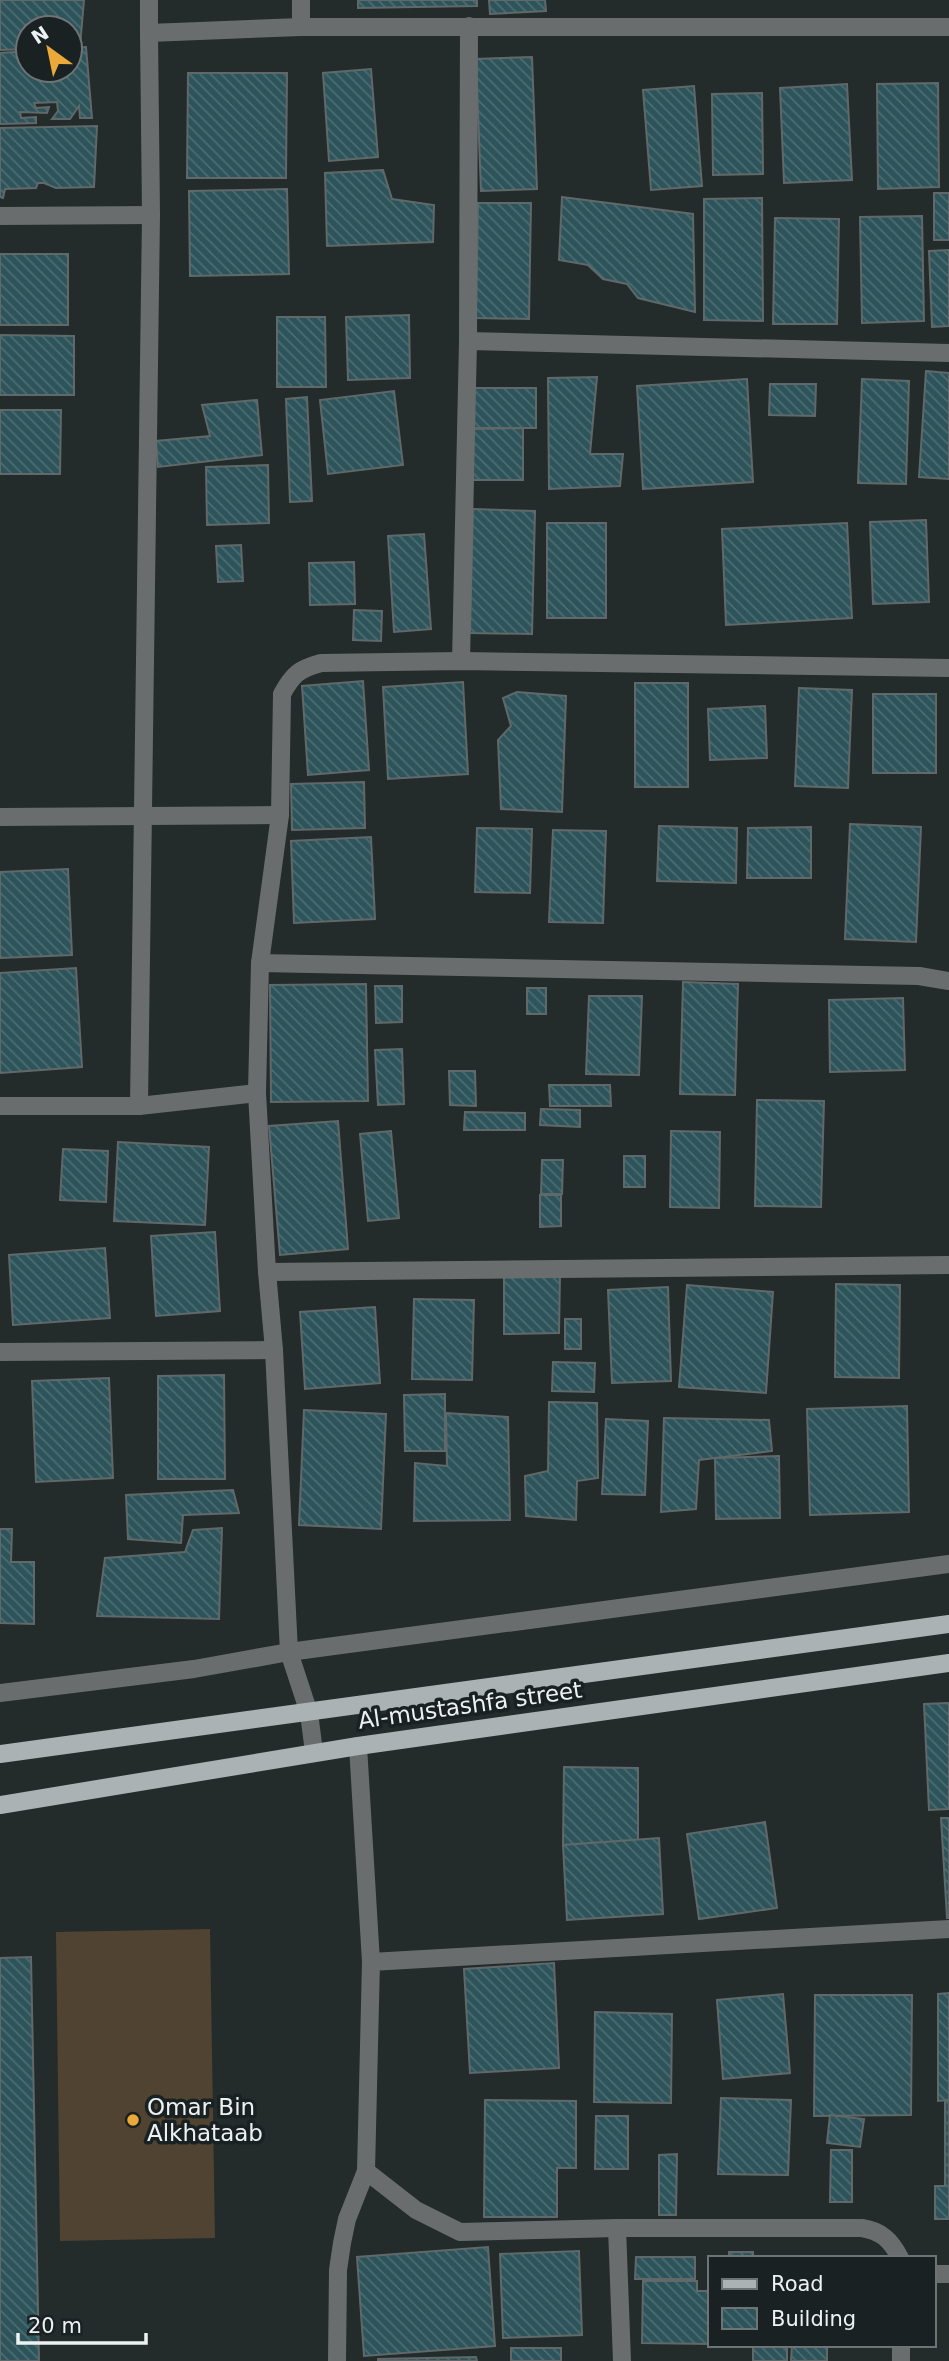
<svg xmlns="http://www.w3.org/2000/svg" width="949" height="2361" viewBox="0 0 949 2361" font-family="'DejaVu Sans',sans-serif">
<defs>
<pattern id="building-back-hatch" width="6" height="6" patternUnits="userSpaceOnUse" patternTransform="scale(1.75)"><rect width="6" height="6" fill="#2d545a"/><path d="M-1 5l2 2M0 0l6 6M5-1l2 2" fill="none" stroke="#4c6d72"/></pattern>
</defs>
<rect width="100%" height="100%" fill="#242b2b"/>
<polygon fill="#504332" points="210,1929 215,2238 60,2241 56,1932"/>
<g fill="url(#building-back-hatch)" stroke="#606869" stroke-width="2">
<polygon points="0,0 84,0 80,46 70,47 70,28 28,28 28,49 0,50"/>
<polygon points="358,0 477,0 477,6 358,8"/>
<polygon points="489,0 545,0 546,11 490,14"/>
<polygon points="86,47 92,118 80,118 79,106 70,119 52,119 58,111 57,102 34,103 36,108 49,107 47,113 20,112 21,118 36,117 36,123 0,124 0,53 28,51 28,70 70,70 70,48"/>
<polygon points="532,57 537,189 481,191 476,59"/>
<polygon points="371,69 378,157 329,161 323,73"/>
<polygon points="188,73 287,73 286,178 187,178"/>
<polygon points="938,83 939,187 878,189 877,84"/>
<polygon points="847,84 852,180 784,183 780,88"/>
<polygon points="694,86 702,186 651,190 643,90"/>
<polygon points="762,93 763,174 713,175 712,94"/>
<polygon points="97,126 94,187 56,188 44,183 38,183 36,188 5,189 3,198 0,197 0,128"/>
<polygon points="383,170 392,199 434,205 433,242 327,246 325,173"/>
<polygon points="287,189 289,274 190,276 189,191"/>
<rect x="934" y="193" width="15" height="47"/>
<polygon points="562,197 693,214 695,312 638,298 627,284 603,279 588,265 559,260"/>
<polygon points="762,198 763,321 704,320 704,199"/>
<polygon points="478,203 531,203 529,319 476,318"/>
<polygon points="922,216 924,321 862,323 860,217"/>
<polygon points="775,218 839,219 837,324 773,324"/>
<polygon points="949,250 949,326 932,327 929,251"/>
<rect x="0" y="254" width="68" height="71"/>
<polygon points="409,315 410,378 348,380 346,317"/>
<polygon points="277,317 325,317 326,387 277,387"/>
<polygon points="0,335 74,336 74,395 0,395"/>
<polygon points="926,371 949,373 949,479 919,477"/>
<polygon points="597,377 590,454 623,454 620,486 549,489 548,378"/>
<polygon points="747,379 753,482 643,489 637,386"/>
<polygon points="862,379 909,381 906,484 858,483"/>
<polygon points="770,384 816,384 815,416 769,415"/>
<polygon points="472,388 536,388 536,428 473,428"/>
<polygon points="394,391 403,465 328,474 320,400"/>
<polygon points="307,397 312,501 290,502 286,399"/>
<polygon points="257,400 262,455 158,467 156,441 210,436 202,405"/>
<polygon points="0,410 61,410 60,474 0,474"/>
<polygon points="523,428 523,480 473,480 473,429"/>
<polygon points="268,465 269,523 207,525 206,467"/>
<polygon points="473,509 535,511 532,634 470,633"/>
<polygon points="926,520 929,602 873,604 870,522"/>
<rect x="547" y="523" width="59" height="95"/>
<polygon points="847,523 852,618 726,625 722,529"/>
<polygon points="424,534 431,629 394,632 388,536"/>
<polygon points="241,545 243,581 218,582 216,546"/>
<polygon points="354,562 355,604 310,605 309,563"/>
<polygon points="354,610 382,611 381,641 353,640"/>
<polygon points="363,681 369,770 308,775 302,686"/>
<polygon points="463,682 468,774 388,779 383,687"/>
<rect x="635" y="683" width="53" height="104"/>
<polygon points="799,688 852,690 848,788 795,786"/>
<polygon points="517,692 566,696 562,812 501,809 498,740 511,726 503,698"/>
<rect x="873" y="694" width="63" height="79"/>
<polygon points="765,706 767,758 710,760 708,709"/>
<polygon points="364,782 365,828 292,830 291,784"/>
<polygon points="850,824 921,827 916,942 845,939"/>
<polygon points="659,826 737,828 736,883 657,881"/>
<polygon points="811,827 811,878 747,878 748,828"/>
<polygon points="477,828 532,829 530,893 475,892"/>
<polygon points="553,830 606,831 603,923 549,922"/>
<polygon points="371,837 375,919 294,923 291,841"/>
<polygon points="68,869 72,955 0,958 0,872"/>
<polygon points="76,968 82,1067 0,1073 0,973"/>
<polygon points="683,982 738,984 735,1095 680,1094"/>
<polygon points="366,984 368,1101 271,1102 270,985"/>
<polygon points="375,986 402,986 402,1022 376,1023"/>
<rect x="527" y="988" width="19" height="26"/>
<polygon points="589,996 642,996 639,1075 586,1074"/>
<polygon points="903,998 905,1070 830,1072 829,1000"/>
<polygon points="402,1049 404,1104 378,1105 375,1050"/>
<polygon points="449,1071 475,1071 476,1106 450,1105"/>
<polygon points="549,1085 610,1085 611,1106 550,1106"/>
<polygon points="757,1100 824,1101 821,1207 755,1206"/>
<polygon points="541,1109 580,1110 580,1127 540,1125"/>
<polygon points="465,1112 525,1113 525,1130 464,1130"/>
<polygon points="338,1121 348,1249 280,1255 269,1126"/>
<polygon points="391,1131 399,1218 368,1221 360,1134"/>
<polygon points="671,1131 720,1132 719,1208 670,1207"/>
<polygon points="118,1142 209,1147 205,1225 114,1221"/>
<polygon points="63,1149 108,1151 106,1202 60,1200"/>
<rect x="624" y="1156" width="21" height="31"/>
<polygon points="542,1160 563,1160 562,1194 541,1194"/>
<polygon points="540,1195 561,1195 561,1226 540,1227"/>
<polygon points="215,1232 220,1311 156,1316 151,1236"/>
<polygon points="105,1248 110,1318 13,1325 9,1255"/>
<polygon points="504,1274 560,1274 559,1333 504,1334"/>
<polygon points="836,1284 900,1285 899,1378 835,1377"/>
<polygon points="687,1285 773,1292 766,1393 679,1387"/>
<polygon points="668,1287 671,1381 612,1383 608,1290"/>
<polygon points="414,1299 474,1300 472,1380 412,1379"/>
<polygon points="375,1307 380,1383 305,1389 300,1312"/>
<rect x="565" y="1319" width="16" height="30"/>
<polygon points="553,1362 595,1363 594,1392 552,1391"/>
<polygon points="224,1375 225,1479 158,1479 158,1376"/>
<polygon points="109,1378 113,1478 36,1482 32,1381"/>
<polygon points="445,1394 445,1451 405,1451 404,1395"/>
<polygon points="549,1402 597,1403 598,1478 577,1481 576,1520 526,1516 525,1476 548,1471"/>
<polygon points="907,1406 909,1512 810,1515 807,1409"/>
<polygon points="304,1410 386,1414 381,1529 299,1525"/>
<polygon points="446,1413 508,1417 510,1520 414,1521 415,1463 447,1466"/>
<polygon points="664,1418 769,1420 772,1451 699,1460 696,1509 661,1512"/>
<polygon points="606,1419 648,1421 645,1495 602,1494"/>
<polygon points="779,1456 780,1518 716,1519 715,1458"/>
<polygon points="233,1490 239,1513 183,1515 181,1543 128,1539 126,1495"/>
<polygon points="222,1528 219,1619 97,1616 105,1558 185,1552 193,1530"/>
<polygon points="0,1529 12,1529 11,1562 34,1562 34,1624 0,1623"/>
<polygon points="949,1703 949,1809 929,1810 924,1704"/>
<polygon points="564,1767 638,1768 638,1846 563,1845"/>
<polygon points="941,1818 949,1818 949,1918 947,1918"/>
<polygon points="765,1822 777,1908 699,1919 687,1834"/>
<polygon points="659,1838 663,1914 567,1920 563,1845"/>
<polygon points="31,1957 39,2361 0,2361 0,1958"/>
<polygon points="554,1963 559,2068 470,2073 464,1969"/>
<polygon points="949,1993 949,2100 938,2101 938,1994"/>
<polygon points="783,1994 790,2073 723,2079 717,2000"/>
<polygon points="815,1995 912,1995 911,2115 814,2116"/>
<polygon points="595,2012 672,2014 671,2103 594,2102"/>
<polygon points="721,2098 791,2100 788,2175 718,2174"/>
<polygon points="485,2100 576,2101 576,2168 557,2168 557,2217 484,2217"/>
<polygon points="945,2100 949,2100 949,2219 935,2219 935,2186 945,2186"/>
<polygon points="830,2115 864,2119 860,2147 827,2143"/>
<polygon points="596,2116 628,2116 628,2169 595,2169"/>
<polygon points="831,2150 852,2150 852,2202 830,2202"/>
<polygon points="677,2154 676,2215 659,2215 659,2155"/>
<polygon points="488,2247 495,2346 364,2356 357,2257"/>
<polygon points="579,2251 582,2335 503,2338 500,2254"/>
<rect x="729" y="2252" width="24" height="6"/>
<polygon points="636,2257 695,2257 695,2279 635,2279"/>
<polygon points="643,2281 697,2281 697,2291 709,2291 709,2344 642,2343"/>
<rect x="753" y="2345" width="34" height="16"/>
<polygon points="792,2345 827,2345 827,2361 791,2361"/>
<rect x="511" y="2348" width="50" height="13"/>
<polygon points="476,2357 477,2361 378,2361 378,2359"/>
</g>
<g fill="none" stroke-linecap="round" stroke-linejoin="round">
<g stroke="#6a6d6e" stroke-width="18">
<polyline points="149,0 149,33"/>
<polyline points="301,0 301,27 949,27"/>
<polyline points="0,216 151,215"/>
<polyline points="468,341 949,353"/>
<polyline points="461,661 468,341 469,26"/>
<polyline points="0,817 280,815"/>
<polyline points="260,963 919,976 949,981"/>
<polyline points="0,1106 139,1106 257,1093"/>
<polyline points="139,1106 151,215 149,33 301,27"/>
<polyline points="267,1272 949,1265"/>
<polyline points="0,1352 274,1350"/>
<polyline points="0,1693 194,1669 289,1652 949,1564"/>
<path d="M314 1752 309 1713 289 1652 274 1350 267 1272 257 1093 260 963 280 815 282 694C293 674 299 669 321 663L461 661 949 668"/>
<polyline points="371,1962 949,1929"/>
<path d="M366 2171 416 2210 460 2232 617 2228H862C881 2231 891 2240 900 2258"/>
<polyline points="617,2228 622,2361"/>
<polyline points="933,2274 949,2274"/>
<polyline points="337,2361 338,2270 342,2243 347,2219 366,2171 371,1962 358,1746"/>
<polyline points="901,2361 901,2345"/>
</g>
<g stroke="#aab2b3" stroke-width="18">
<polyline points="0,1754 949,1624"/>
<polyline points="0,1805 358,1746 949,1663"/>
</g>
</g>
<circle fill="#eba939" stroke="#1a2122" stroke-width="2.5" cx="133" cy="2120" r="7"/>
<g text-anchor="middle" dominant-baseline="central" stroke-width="7" stroke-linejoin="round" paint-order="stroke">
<g font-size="23" fill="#edf1f2" stroke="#1a2122">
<text transform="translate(470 1705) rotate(-8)">Al-mustashfa street</text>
</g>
<g font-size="23" fill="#edf1f2" stroke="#1a2122" text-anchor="start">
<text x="147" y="2107">Omar Bin<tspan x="147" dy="26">Alkhataab</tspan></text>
</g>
</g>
<rect x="708" y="2256" width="228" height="91" fill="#1a2122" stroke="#6e7475" stroke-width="2"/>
<rect x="722" y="2279" width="35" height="10" fill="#aab2b3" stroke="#6e7475" stroke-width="2"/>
<text x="771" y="2291" font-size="21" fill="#edf1f2">Road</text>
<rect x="722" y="2308" width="35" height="21" fill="url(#building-back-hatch)" stroke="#6e7475" stroke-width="2"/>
<text x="771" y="2326" font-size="21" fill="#edf1f2">Building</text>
<g transform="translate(49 49) rotate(327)"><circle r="33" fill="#1a2122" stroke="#6e7475" stroke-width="2"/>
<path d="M0-5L12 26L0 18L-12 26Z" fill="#eba939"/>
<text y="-10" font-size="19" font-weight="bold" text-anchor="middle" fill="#edf1f2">N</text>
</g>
<path d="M18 2333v10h128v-10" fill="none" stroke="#edf1f2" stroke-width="3.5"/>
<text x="28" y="2333" font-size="21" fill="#edf1f2" stroke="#1a2122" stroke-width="5" paint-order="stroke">20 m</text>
</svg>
